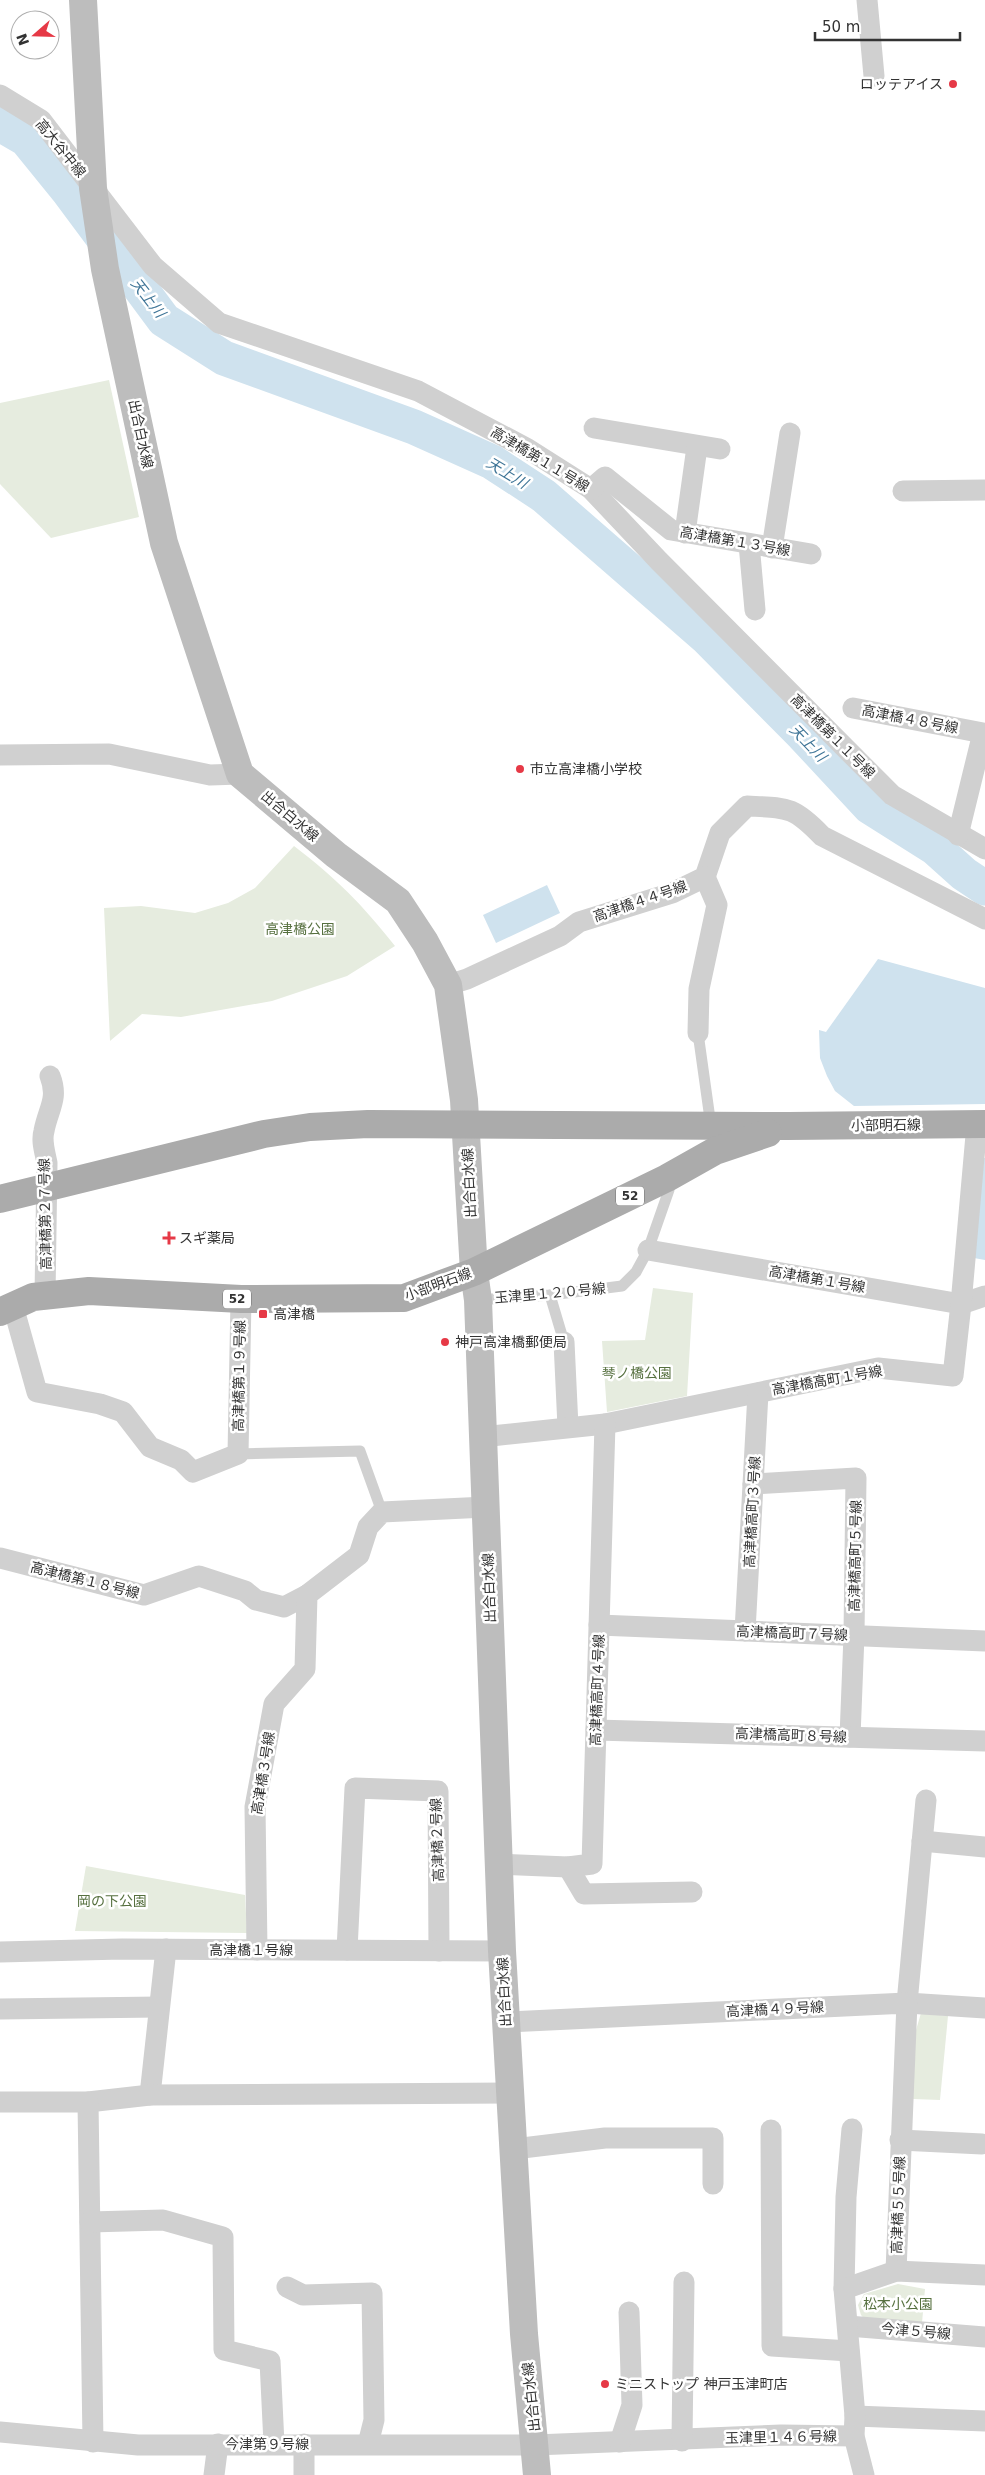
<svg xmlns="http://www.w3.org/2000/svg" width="985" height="2475" viewBox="0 0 985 2475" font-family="'DejaVu Sans','Noto Sans JP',sans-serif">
<rect width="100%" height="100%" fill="#fff"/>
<g fill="#e6ecdf">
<polygon points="109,380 139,517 51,538 0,484 0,403"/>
<path d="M294 846C336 878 362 904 395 946L347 976 272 1001 181 1017 142 1014 110 1041 104 908 141 906 195 913 228 903 255 888Z"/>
<polygon points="653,1288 693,1293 687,1396 607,1412 602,1341 645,1340"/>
<polygon points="86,1866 245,1895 247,1933 75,1931"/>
<polygon points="921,2013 948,2016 940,2100 913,2099 914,2037"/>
<polygon points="898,2284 925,2289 922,2323 868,2323 861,2315 858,2305 864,2294"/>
</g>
<g fill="#cfe2ee">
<polygon points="547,885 560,913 496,943 483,915"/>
<polygon points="878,959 985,988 985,1104 854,1106 835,1091 827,1076 820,1058 819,1030 826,1032"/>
<polygon points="984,1158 985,1158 985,1260 974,1258"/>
</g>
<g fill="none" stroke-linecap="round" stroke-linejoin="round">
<polyline stroke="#cfe2ee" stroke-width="35" points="0,124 26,139 69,192 164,320 224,358 414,427 492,462 544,496 706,637 803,735 870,807 935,848 964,874 985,888"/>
<g stroke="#d0d0d0" stroke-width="11">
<polyline points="698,1033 711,1126"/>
<polyline points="550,1295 564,1342"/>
<polyline points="478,1300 550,1295 622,1286 636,1272 648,1250 669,1190 667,1178"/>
<polyline points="238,1454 360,1451 382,1512"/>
</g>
<g stroke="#d0d0d0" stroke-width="21">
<polyline points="867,0 874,76"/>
<polyline points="0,95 41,120 153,266 219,323 418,391 528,449 591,489 659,561 892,795 985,849"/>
<polyline points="594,428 720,449"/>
<polyline points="591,489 605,477 671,530 811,554"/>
<polyline points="903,491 985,490"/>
<polyline points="685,533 697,447"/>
<polyline points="749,544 755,610"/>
<polyline points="772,548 790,433"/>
<polyline points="853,708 983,733 958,835"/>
<polyline points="0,755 109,754 210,775 240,774"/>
<path d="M448 985 467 979 560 936 579 922 672 893 705 877 720 833 747 806C788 808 793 806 822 836L985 919"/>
<polyline points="698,1033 699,989 717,905 705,877"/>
<polyline points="648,1250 961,1304 985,1296"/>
<path d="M45 1296 47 1163C45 1152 41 1141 44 1131 48 1109 59 1099 50 1076"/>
<polyline points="13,1306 37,1392 100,1404 123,1412 150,1447 181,1460 193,1472 238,1454 241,1299"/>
<polyline points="564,1342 568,1427"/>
<polyline points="482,1437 605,1424 878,1368 953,1376 961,1304 977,1124"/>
<polyline points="753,1484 856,1478 854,1635 850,1737"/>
<polyline points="0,1558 144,1595 199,1576 245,1591 256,1600 284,1607 307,1595"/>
<polyline points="599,1625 985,1641"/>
<polyline points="745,1631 758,1393"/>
<polyline points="596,1730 985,1741"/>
<polyline points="926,1800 907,2003 985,2008"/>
<polyline points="922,1841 985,1847"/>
<polyline points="499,1864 568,1867 592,1864 605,1424"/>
<polyline points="568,1867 584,1894 692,1892"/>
<polyline points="257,1950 255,1807 274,1704 305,1669 307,1595 359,1555 368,1527 382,1512 486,1507"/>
<polyline points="347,1950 355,1788 438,1791 439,1951"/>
<polyline points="0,1952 122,1949 502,1951"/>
<polyline points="0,2009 159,2007"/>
<polyline points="506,2022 907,2003 896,2271"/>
<polyline points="150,2095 166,1949"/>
<polyline points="0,2102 88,2102 150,2095 510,2093"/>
<polyline points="88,2102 93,2442"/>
<polyline points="771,2130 772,2346 849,2351"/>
<polyline points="900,2140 982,2144"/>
<polyline points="514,2149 605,2138 713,2138 713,2184"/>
<polyline points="90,2222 163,2220 223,2237 224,2350 270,2361 274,2444"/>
<polyline points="287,2287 303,2295 372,2293 374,2420 368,2444"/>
<polyline points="844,2289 846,2197 852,2129"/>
<polyline points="848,2326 985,2337"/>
<polyline points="855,2416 985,2421"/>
<polyline points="0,2432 138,2445 535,2445 781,2435 854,2436"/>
<polyline points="682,2441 684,2282"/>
<polyline points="620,2442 632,2405 629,2312"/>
<polyline points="214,2475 218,2444"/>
<polyline points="304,2475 304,2444"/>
<polyline points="864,2475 854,2436 855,2416 844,2289 896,2271 985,2275"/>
</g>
<polyline stroke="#bdbdbd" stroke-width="28" points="83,0 93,188 105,269 164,543 240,774 336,855 398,901 425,942 448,985 464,1100 474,1272 478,1300 502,1951 524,2334 537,2475"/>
<g stroke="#ababab" stroke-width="28">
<polyline points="0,1199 264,1134 310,1127 368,1124 788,1126 985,1124"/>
<polyline points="0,1312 33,1297 89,1291 241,1299 404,1298 474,1272 667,1178 715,1151 768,1133"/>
</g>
</g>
<g fill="#e63946" stroke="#fff" stroke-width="2">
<circle cx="953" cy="84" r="5"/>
<circle cx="520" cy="769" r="5"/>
<path d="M166.5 1230.5h5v5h5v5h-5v5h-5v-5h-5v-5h5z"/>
<rect x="258" y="1309" width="10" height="10" rx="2.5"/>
<circle cx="445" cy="1342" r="5"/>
<circle cx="605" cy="2384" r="5"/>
</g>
<g text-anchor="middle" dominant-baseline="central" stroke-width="5" stroke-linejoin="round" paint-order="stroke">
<g fill="#fff" stroke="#707070" stroke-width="1">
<rect x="616" y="1186.5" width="28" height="19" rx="4"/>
<rect x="223" y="1289.5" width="28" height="19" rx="4"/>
</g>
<g font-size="12" font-weight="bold" fill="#333">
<text x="630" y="1196">52</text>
<text x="237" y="1299">52</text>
</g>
<g font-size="14" fill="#333" stroke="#fff" text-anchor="start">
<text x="943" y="84" text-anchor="end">ロッテアイス</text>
<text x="530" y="769">市立高津橋小学校</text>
<text x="179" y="1238">スギ薬局</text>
<text x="273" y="1314">高津橋</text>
<text x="455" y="1342">神戸高津橋郵便局</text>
<text x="615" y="2384">ミニストップ 神戸玉津町店</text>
</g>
<g font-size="14" fill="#333" stroke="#fff">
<text transform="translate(61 148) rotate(51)">高大谷中線</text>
<text transform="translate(141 434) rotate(78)">出合白水線</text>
<text transform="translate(540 459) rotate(31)">高津橋第１１号線</text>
<text transform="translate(735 541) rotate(10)">高津橋第１３号線</text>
<text transform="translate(910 719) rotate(11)">高津橋４８号線</text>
<text transform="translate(833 736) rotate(45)">高津橋第１１号線</text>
<text transform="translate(290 816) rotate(40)">出合白水線</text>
<text transform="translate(640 901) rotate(-19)">高津橋４４号線</text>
<text transform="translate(886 1125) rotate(-1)">小部明石線</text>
<text transform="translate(469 1183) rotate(-93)">出合白水線</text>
<text transform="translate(45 1214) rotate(-91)">高津橋第２７号線</text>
<text transform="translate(817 1279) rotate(10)">高津橋第１号線</text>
<text transform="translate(438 1284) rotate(-20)">小部明石線</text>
<text transform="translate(550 1293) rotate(-5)">玉津里１２０号線</text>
<text transform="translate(239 1376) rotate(-89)">高津橋第１９号線</text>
<text transform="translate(827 1380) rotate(-10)">高津橋高町１号線</text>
<text transform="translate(752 1512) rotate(-87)">高津橋高町３号線</text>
<text transform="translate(855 1556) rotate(-89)">高津橋高町５号線</text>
<text transform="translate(85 1580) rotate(14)">高津橋第１８号線</text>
<text transform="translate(489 1588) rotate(-92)">出合白水線</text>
<text transform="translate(792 1633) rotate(2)">高津橋高町７号線</text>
<text transform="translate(597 1690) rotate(-88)">高津橋高町４号線</text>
<text transform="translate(791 1735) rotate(2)">高津橋高町８号線</text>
<text transform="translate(263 1773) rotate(-81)">高津橋３号線</text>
<text transform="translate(437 1840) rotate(-92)">高津橋２号線</text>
<text x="251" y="1950">高津橋１号線</text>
<text transform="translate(504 1992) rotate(-93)">出合白水線</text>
<text transform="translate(775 2009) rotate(-3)">高津橋４９号線</text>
<text transform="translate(898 2205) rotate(-88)">高津橋５５号線</text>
<text transform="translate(916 2331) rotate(5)">今津５号線</text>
<text transform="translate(531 2397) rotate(-96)">出合白水線</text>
<text transform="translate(781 2437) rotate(-1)">玉津里１４６号線</text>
<text x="267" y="2444">今津第９号線</text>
</g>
<g font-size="14" fill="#56703f" stroke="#fff">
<text x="300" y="929">高津橋公園</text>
<text x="637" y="1373">琴ノ橋公園</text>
<text x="112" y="1901">岡の下公園</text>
<text x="898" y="2304">松本小公園</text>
</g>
<g font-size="15" font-style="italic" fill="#3f7597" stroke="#fff">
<text transform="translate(148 298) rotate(52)">天上川</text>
<text transform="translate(507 473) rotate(31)">天上川</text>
<text transform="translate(808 743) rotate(46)">天上川</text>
</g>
</g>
<g transform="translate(35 35) rotate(250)"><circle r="24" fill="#ffffff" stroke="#adadad"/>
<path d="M0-4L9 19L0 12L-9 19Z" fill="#e63946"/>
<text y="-8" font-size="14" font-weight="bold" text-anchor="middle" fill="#333333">N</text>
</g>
<path d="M815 32v8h145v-8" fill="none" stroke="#333333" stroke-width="2.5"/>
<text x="822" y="32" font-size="15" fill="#333333" stroke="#ffffff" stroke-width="4" paint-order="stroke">50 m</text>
</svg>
